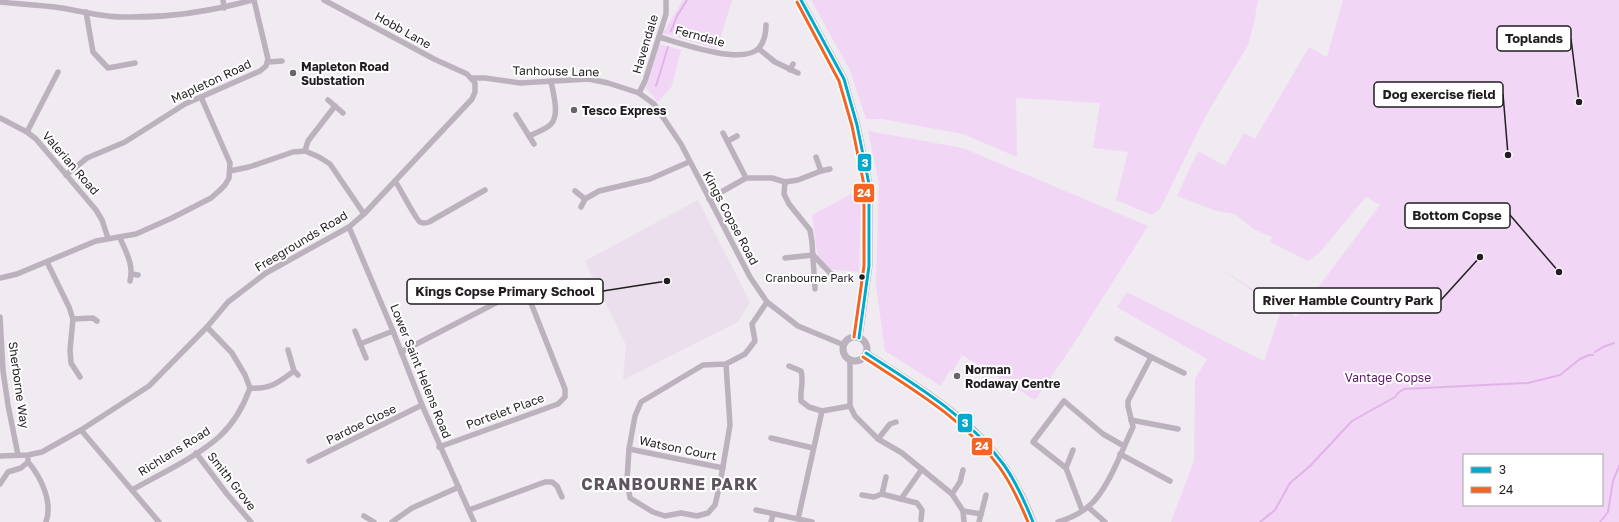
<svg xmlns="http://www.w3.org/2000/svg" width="1619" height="522" viewBox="0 0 1619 522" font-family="'Golos Text',sans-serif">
<rect width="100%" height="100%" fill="#f0eaf1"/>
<polygon fill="#ebdfed" points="698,200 750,302 738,322 623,380 626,345 585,261"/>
<g fill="#f1d6f5" fill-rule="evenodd">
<polygon points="683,0 732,0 717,49 663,33"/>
<polygon points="811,0 1258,0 1254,23 1248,45 1205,117 1160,209 1152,215 1116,200 1128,152 1093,148 1100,103 1016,98 1017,157 963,134 882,119 866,119 850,70"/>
<path d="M1343 0H1619V522H1171L1194 461 1195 379 1207 359 1117 307 1127 292 1264 361 1281 311 1220 268 1296 317 1380 205 1366 197 1321 251 1308 261 1270 242 1272 237 1255 230 1235 214 1216 211 1177 196 1198 151 1225 166 1244 133 1255 139 1309 47 1327 57ZM1464 455H1602V505H1464Z"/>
<polygon points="659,44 681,50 672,86 658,102 646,88"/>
<polygon points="868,131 963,148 1148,226 1073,345 1035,400 962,355 953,371 950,370 941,386 885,351 876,285 879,183"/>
<polygon points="861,189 859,272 819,268 812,215"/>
</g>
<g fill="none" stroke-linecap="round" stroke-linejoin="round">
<g stroke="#e2b3e9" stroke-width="2">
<polyline points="671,31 677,16 687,0"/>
<polyline points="656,86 668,47"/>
<polyline points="1595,352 1603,347 1614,343"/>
<polyline points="1260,522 1275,510 1290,483 1310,466 1352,421 1395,397 1398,393 1404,389 1528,383 1560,375 1580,359 1589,355 1593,355"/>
<polyline points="1600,522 1608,512 1613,481 1619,466"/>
</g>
<g stroke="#bbb2bd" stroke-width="5.5">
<polyline points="223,0 224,8"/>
<path d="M0 2C18 4 37 5 55 7 77 10 100 17 122 17 166 18 209 12 252 0"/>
<polyline points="86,12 93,52 108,68 135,63"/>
<path d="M659 37C679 43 743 66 759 48 764 42 766 32 766 25"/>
<polyline points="759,49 775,62 798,73"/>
<polyline points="268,62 282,61"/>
<polyline points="790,70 793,64"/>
<polyline points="472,78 485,78 520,83 589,79 608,83 639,93 654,104 681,144 750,277 767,302 798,326 844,345"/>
<polyline points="639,93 645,81 666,14 666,0"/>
<polyline points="328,100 343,113"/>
<polyline points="516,115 534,144"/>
<polyline points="0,118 27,132 36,139 96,210 102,220 108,238"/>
<polyline points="27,132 58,72"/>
<polyline points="723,133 746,178"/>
<path d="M529 136C535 133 547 129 551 124 560 115 553 93 551 81"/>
<polyline points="728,141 737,136"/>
<polyline points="305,151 308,141 335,106"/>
<polyline points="816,157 821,171"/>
<polyline points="230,171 249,167 293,152 305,151 319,157 330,164 364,214"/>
<polyline points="66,175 87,158 125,142 185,104 260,71 266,66 268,59 254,0"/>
<path d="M395 181C400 188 416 220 420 222 423 224 426 223 429 222L485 190"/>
<polyline points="785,182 784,194 789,204 810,230 812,242 815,289"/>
<polyline points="575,191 585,199"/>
<polyline points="709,199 746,178 772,178 785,182 798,180 821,171 830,169"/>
<polyline points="581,207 585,199 599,191 650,179 689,162"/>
<polyline points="349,227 393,331 422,405 474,522"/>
<path d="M120 238C126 252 134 265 130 281"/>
<polyline points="785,258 813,255 835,278"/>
<polyline points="47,262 69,307 73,319 70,350 71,363 80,377"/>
<polyline points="132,274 138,275"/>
<polyline points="0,278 17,274 96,241 136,234 172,218 211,198 219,191 225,185 229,178 230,163 201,97"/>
<polyline points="0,317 3,371 8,405 18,455"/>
<polyline points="73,319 93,318 97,321"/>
<polyline points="355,331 366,358"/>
<polyline points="360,344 393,331"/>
<polyline points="288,350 294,371 298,375"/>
<polyline points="401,352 519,291 525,292 529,298 565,389 565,397 558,404 439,447"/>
<polyline points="1151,357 1184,373"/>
<polyline points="850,360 850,406 855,416 878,439 902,453 952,494 963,511 964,522"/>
<polyline points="726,364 730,425 720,484 715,505 708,513 697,516 681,513 665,516 653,512 630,498 627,480 629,449 635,416 641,402 703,365 726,364 745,354 755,341 752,324 767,302"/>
<path d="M789 366 801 371C804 381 800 390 801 401L809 407 822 411"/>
<path d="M250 388C270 390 279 382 294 371"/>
<polyline points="1131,420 1178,429"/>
<polyline points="81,430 159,522"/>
<polyline points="771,438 813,448"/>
<polyline points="878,439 890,424 896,422"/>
<polyline points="629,449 723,468"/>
<polyline points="196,453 227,494 251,522"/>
<polyline points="1120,454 1170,481"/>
<polyline points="0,456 28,455 42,452 81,430 149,386 207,327 228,302 266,273 349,227 364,214 472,99 475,92 475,83 467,74 434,59 324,0"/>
<polyline points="309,461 422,405"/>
<path d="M28 462C41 477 53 502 46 522"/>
<polyline points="1066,468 1073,450"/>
<polyline points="0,484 8,472 21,468 28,462 28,459"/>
<path d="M132 490C160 474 195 458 219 437 233 424 244 405 250 388L245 375 232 353 207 327"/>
<polyline points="882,494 886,477"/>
<polyline points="952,494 960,482 963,470"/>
<polyline points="862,495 874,497 882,494 901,499 917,503 922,510 921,520"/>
<polyline points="901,499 922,469"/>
<polyline points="1088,507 1105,522"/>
<polyline points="469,510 545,482 552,482 557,486 562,497"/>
<polyline points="756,510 812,522"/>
<polyline points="1082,510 1066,468 1033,442 1064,401 1103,434 1124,446"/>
<polyline points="963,511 981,514"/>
<polyline points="364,516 374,522"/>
<polyline points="798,519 822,411 850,406"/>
<polyline points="392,522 412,508 459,487"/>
<polyline points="771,522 773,515"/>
<polyline points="979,522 986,495"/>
<path d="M1058 522C1068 519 1081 513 1089 506 1108 490 1122 450 1133 427L1128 406V401L1151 357 1117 339"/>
</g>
<g stroke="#bbb2bd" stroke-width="7">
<polyline points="801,0 844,79 857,125 869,184 869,266 859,338"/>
<circle cx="855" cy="349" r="12"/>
<path d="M866 353C939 401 1002 434 1033 522"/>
</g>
<defs>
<g id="bus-1">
<polyline points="801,0 844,79 857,125 869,184 869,266 859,338"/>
<path d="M866 353C916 385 968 416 1004 465 1016 482 1025 502 1033 522"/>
</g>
<g id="bus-2">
<polyline points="797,2 839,81 852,126 864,185 864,266 854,337"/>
<path d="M863 357C912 389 965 419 1000 468 1012 485 1020 503 1028 522"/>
</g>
</defs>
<use href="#bus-1" stroke="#fff" stroke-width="6"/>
<use href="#bus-2" stroke="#fff" stroke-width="6"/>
<use href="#bus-1" stroke="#00a9ce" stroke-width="3"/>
<use href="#bus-2" stroke="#f26522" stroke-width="3"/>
</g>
<g fill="#69656a" stroke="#fff" stroke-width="1.5">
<circle cx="293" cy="73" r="4"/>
<circle cx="574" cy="110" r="4"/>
<circle cx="957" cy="376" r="4"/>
</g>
<circle fill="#211d21" stroke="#fff" stroke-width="1.5" cx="862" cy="277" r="3.5"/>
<g text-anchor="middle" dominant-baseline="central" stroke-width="4" stroke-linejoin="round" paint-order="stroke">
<g font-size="11" fill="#211d21" stroke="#fff" text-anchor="end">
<text x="854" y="277">Cranbourne Park</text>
</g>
<g font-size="12" fill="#211d21" stroke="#fff">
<text transform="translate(403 30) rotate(29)">Hobb Lane</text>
<text transform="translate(700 36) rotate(15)">Ferndale</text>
<text transform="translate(645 44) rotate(-73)">Havendale</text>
<text transform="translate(556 71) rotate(1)">Tanhouse Lane</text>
<text transform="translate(211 81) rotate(-25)">Mapleton Road</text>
<text transform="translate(71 163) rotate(49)">Valerian Road</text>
<text transform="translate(731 218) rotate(62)">Kings Copse Road</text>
<text transform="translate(301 241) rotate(-31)">Freegrounds Road</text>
<text transform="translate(421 371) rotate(68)">Lower Saint Helens Road</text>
<text transform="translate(19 385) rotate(82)">Sherborne Way</text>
<text transform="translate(505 411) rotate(-20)">Portelet Place</text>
<text transform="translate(361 424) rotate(-26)">Pardoe Close</text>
<text transform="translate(678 448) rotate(12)">Watson Court</text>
<text transform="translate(174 451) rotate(-32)">Richlans Road</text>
<text transform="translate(232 481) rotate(52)">Smith Grove</text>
</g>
<g font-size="12" font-weight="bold" fill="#211d21" stroke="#fff" text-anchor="start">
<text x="301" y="66">Mapleton Road<tspan x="301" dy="14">Substation</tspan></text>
<text x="582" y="110">Tesco Express</text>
<text x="965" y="369">Norman<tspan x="965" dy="14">Rodaway Centre</tspan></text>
</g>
<g font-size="12" fill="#63166e" stroke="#fff">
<text x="1388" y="377">Vantage Copse</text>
</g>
<g font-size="16" font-weight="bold" letter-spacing="1" fill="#5e545f" stroke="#fff">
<text x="670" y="484">CRANBOURNE PARK</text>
</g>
</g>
<path fill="none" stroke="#211d21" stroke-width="1.5" d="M1579 102L1571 39M1508 155L1503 94M1559 272L1510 215M667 281L603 291M1480 257L1441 300"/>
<g fill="#211d21" stroke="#fff" stroke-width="1.5">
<circle cx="1579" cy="102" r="4"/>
<circle cx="1508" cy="155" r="4"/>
<circle cx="1559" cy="272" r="4"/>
<circle cx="667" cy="281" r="4"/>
<circle cx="1480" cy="257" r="4"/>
</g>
<g fill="#fff" stroke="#211d21" stroke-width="1.5">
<rect x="1497" y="26" width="74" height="25" rx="4"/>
<rect x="1374" y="82" width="129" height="25" rx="4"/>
<rect x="1405" y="203" width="105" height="25" rx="4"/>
<rect x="407" y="279" width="196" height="25" rx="4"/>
<rect x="1254" y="288" width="187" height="25" rx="4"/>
</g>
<g font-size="13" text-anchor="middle" font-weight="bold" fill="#211d21">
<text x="1534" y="43">Toplands</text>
<text x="1439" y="99">Dog exercise field</text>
<text x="1457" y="220">Bottom Copse</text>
<text x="505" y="296">Kings Copse Primary School</text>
<text x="1348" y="305">River Hamble Country Park</text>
</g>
<g stroke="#fff" stroke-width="1.5">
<rect x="857" y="153" width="15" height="19" rx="4" fill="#00a9ce"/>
<rect x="853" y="183" width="22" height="20" rx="4" fill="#f26522"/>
<rect x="957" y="413" width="16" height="20" rx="4" fill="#00a9ce"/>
<rect x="971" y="437" width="22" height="19" rx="4" fill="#f26522"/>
</g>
<g font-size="11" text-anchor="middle" font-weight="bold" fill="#fff">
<text x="865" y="167">3</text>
<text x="864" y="197">24</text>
<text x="965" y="427">3</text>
<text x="982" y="450">24</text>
</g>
<rect x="1463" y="454" width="140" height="52" fill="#ffffff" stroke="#a6a5a6"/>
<rect x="1471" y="467" width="20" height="6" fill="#00a9ce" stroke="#a6a5a6"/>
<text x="1499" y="474" font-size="12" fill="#211d21">3</text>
<rect x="1471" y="487" width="20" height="6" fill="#f26522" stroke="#a6a5a6"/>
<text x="1499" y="494" font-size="12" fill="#211d21">24</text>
</svg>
